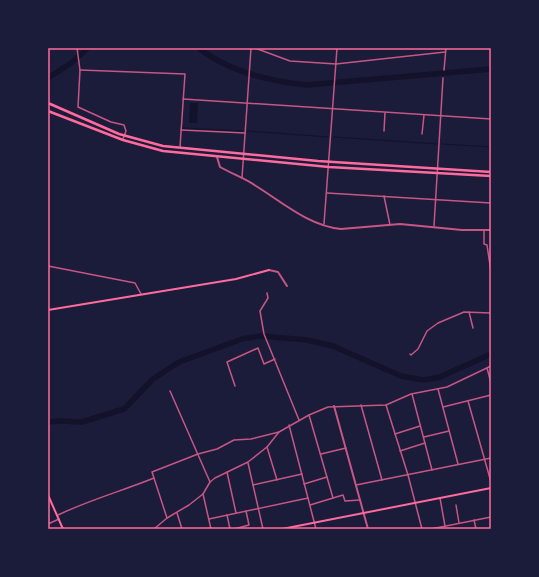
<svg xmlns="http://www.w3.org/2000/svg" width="539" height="577" viewBox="0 0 539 577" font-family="'Archivo Narrow',sans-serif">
<rect width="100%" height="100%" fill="#1b1b3a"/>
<polygon fill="#12122b" points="190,103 198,103 197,123 189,123"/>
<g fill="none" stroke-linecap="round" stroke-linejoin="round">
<g stroke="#12122b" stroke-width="1">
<polyline points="183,128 243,131"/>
<polyline points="248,131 328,137"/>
<polyline points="334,137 437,144"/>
<polyline points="442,144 491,147"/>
</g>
<g stroke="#12122b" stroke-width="5.5">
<path d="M199 48C229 72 269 81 307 85L491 69"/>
<polyline points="48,78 71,63 88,48"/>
<polyline points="48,422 61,421 82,422 124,409 153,379 179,362 242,339 260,336 307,340 333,346 401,376 423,380 440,377 491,354"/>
</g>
<g stroke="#c65784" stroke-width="1.5">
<polyline points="77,48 80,70 78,107 111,122 124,125 126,131 123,139"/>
<polyline points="255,48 290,61 336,64 445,52"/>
<polyline points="80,70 185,74 180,147"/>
<polyline points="444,70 446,48"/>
<polyline points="183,99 491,119"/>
<polyline points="181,130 245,133"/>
<polyline points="384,131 385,113"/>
<polyline points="422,134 424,115"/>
<polyline points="242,178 251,48"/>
<polyline points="327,193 491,203"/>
<polyline points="384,196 390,225"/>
<polyline points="324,224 337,48"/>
<polyline points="434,226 443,78"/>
<polyline points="484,231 484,244 487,245 491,272"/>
<polyline points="48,266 135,283 141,294"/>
<polyline points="267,293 268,298 260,311 264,334 299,420"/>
<polyline points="469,312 473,328"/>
<polyline points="410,354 411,355 418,349 427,331 438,323 464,312 491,313"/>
<polyline points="487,368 491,383"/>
<polyline points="235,386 227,362 258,348 264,364 275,359"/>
<polyline points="438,389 458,464"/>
<polyline points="170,391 210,482"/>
<polyline points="412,394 432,470"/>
<polyline points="468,401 491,482"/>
<polyline points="361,405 382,480"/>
<polyline points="386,405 408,475 422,529"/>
<polyline points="443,407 491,395"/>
<polyline points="309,415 333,498"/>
<polyline points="289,425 316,529"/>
<polyline points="395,434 420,426"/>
<polyline points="424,437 449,431"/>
<polyline points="267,447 277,480"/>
<polyline points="400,451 425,443"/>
<polyline points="321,454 346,448"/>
<polyline points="248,463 263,529"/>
<polyline points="227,472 236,513"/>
<polyline points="304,484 327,477"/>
<polyline points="253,485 302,474"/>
<polyline points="356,485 491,458"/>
<polyline points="203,494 211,529"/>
<polyline points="440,498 445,526"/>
<polyline points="310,505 343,495 345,501 360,500"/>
<polyline points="456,505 459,523"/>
<polyline points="177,513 182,529"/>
<path d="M58 515C89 500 122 491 154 478"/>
<polyline points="227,515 230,529"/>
<polyline points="167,518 152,472 198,454 217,449 234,440 251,439 279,432"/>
<polyline points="209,519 308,498"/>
<polyline points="474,520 476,529"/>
<polyline points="48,524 59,519"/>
<polyline points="154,529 167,518 189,505 203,494 210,482 215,478 248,462 267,447 279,432 309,415 328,407 386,405 411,394 447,387 491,366"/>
<polyline points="205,529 211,528"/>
<polyline points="234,529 249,525 246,511"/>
<polyline points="431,529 491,517"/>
</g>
<g stroke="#c65784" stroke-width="2">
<path d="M217 157 220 167C232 174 245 178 256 186 282 202 309 226 341 229L400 224 462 230H491"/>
<polyline points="269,270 278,272 287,286"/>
<polyline points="334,406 368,529"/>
</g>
<g stroke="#ff6b9d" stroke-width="2">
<polyline points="48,310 236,279 269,270"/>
<polyline points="48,495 63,529"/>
<polyline points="282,529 491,488"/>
</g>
<g stroke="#ff6b9d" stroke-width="2.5">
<polyline points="48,103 119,134 163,146 318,161 491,172"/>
<polyline points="48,111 123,140 163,151 329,167 491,176"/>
</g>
</g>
<rect width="539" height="577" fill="none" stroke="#1b1b3a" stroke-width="98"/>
<rect x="49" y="49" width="441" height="479" fill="none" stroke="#ff6b9d" stroke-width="1.5"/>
</svg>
